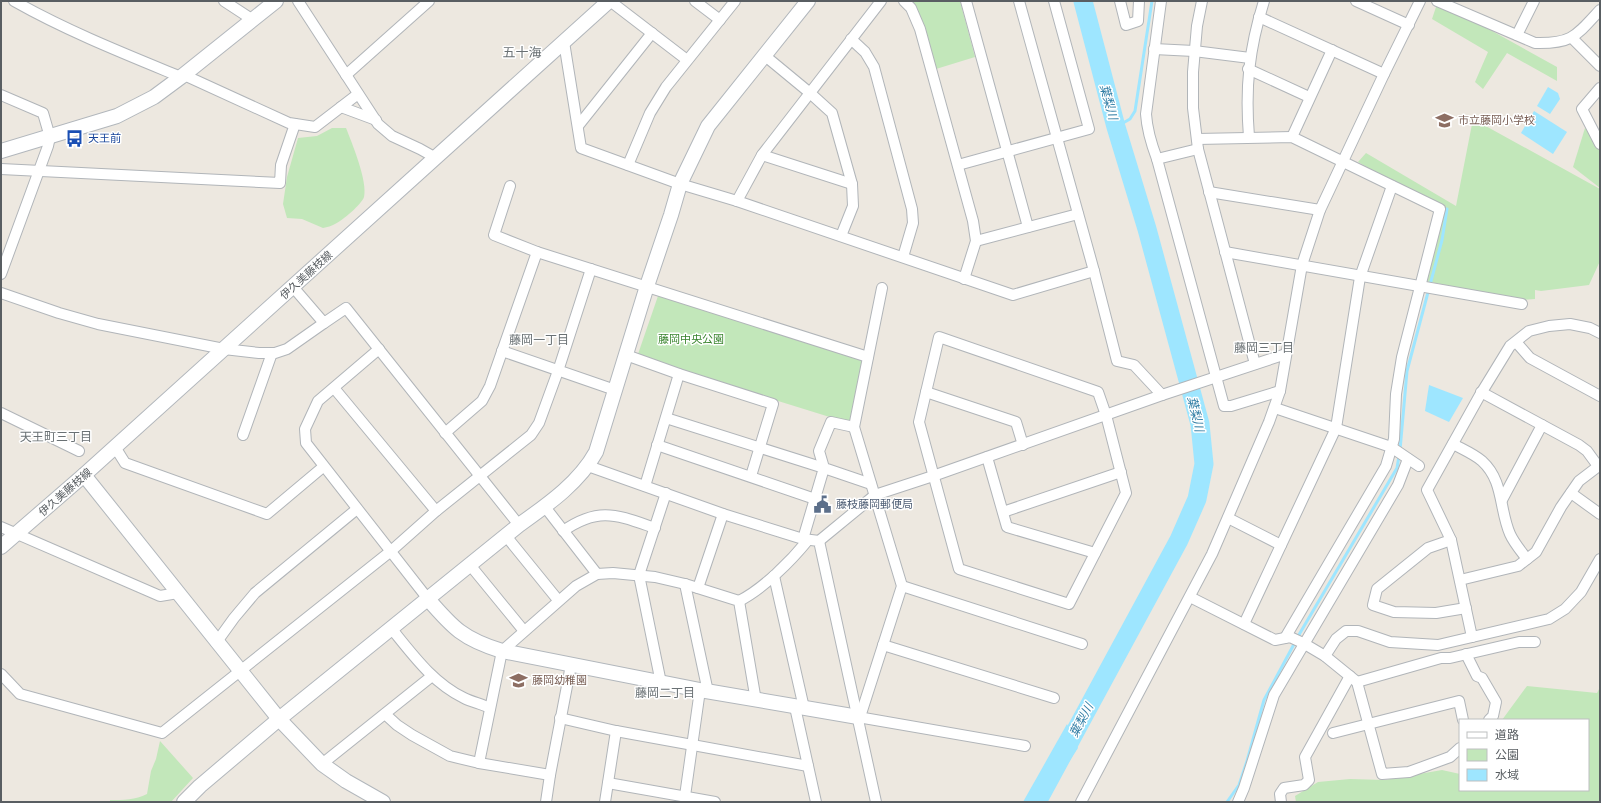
<svg xmlns="http://www.w3.org/2000/svg" width="1601" height="803" viewBox="0 0 1601 803" font-family="Montserrat,'Noto Sans JP',sans-serif">
<rect width="100%" height="100%" fill="#ede8e0"/>
<g fill="#c2e7ba">
<polygon points="911,1 960,1 975,57 936,69 923,25"/>
<polygon points="1438,1 1557,67 1557,81 1507,53 1483,89 1475,82 1488,52 1432,19"/>
<polygon points="1473,119 1600,189 1600,261 1589,285 1541,291 1535,290 1535,299 1522,300 1425,281 1440,209 1358,162 1366,153 1456,206"/>
<path d="M332 128H346C352 143 368 182 364 197 362 204 342 221 335 224 332 226 327 227 323 228L302 219 287 218 283 204 287 177 298 138 317 136Z"/>
<polygon points="1585,128 1600,143 1600,188 1573,167"/>
<polygon points="658,296 860,359 863,366 854,419 849,423 640,358 638,354"/>
<polygon points="1527,686 1597,693 1600,687 1600,802 1296,802 1295,796 1318,782 1350,779 1385,780 1442,770 1460,774 1460,790 1588,790 1588,720 1502,720"/>
<path d="M160 741 193 778 171 802H110V800C124 800 135 800 147 794L151 771 156 759Z"/>
</g>
<g fill="#9ee6ff">
<polygon points="1548,87 1558,93 1560,99 1550,114 1537,106"/>
<polygon points="1534,111 1567,132 1553,154 1521,133"/>
<polygon points="1429,385 1463,398 1449,422 1425,411"/>
<polygon points="1067,724 1078,748 1043,802 1023,802"/>
</g>
<g fill="none" stroke-linecap="round" stroke-linejoin="round">
<g stroke="#9ee6ff" stroke-width="3">
<polyline points="1116,127 1130,119 1135,111 1152,1"/>
<polyline points="1400,450 1407,371 1442,240 1447,209"/>
<polyline points="1227,802 1239,785 1247,761 1264,700 1300,633 1397,468 1399,456"/>
</g>
<polyline stroke="#9ee6ff" stroke-width="19" points="1037,802 1179,540 1197,499 1204,464 1200,424 1147,229 1116,127 1083,1"/>
<defs>
<g id="street">
<path d="M14 1C67 31 125 54 181 77"/>
<polyline points="224,1 253,20"/>
<polyline points="298,1 378,124 392,136 420,149 436,158"/>
<polyline points="610,1 687,60"/>
<polyline points="695,1 720,20"/>
<polyline points="904,1 911,8 920,29 973,221 976,241 964,279"/>
<polyline points="966,1 1028,227"/>
<polyline points="1019,1 1094,271 1117,361 1134,365 1162,395"/>
<polyline points="1120,1 1126,25 1138,21 1139,1"/>
<path d="M1161 1 1146 114C1147 130 1151 143 1157 159L1224 406H1231L1280 391"/>
<polyline points="1202,1 1197,26 1193,72 1193,108 1198,149 1255,364"/>
<polyline points="1356,1 1409,25"/>
<path d="M1437 1 1535 43C1572 44 1576 36 1600 10"/>
<polyline points="1259,17 1384,74"/>
<polyline points="1517,35 1534,1"/>
<polyline points="1572,38 1600,66"/>
<polyline points="851,39 865,52 874,67 912,209 913,223 903,257"/>
<polyline points="564,42 581,148 680,184 737,201 1013,295 1094,271"/>
<polyline points="1154,49 1194,51 1250,58"/>
<polyline points="764,55 810,93 832,113 852,184 853,206 841,236"/>
<polyline points="1248,69 1309,97"/>
<polyline points="184,75 289,123 315,127 358,94"/>
<polyline points="346,75 429,1"/>
<polyline points="1600,88 1582,109 1600,144"/>
<polyline points="1,95 43,113 50,137 48,146 1,274"/>
<polyline points="341,107 376,120"/>
<polyline points="578,126 652,33"/>
<path d="M1249 137C1245 87 1249 49 1264 1"/>
<polyline points="1292,137 1332,50"/>
<polyline points="1197,139 1292,137 1440,209 1402,357 1396,394 1394,439 1386,466 1285,638"/>
<polyline points="762,155 852,184"/>
<polyline points="1157,159 1198,149"/>
<polyline points="628,165 650,113 666,87 735,1"/>
<polyline points="958,165 1089,129 1054,1"/>
<polyline points="1,169 280,183 281,165 295,124"/>
<polyline points="510,186 494,235 537,252 868,357"/>
<polyline points="1209,192 1320,210"/>
<polyline points="737,201 762,155 881,1"/>
<polyline points="976,241 1078,214"/>
<polyline points="1225,252 1522,304"/>
<polyline points="293,287 324,323 346,308 519,525"/>
<polyline points="1,293 59,313 98,324 224,349 259,353 275,353 287,349 324,323"/>
<polygon points="939,337 1098,392 1106,415 1126,493 1069,604 959,569 919,422"/>
<polyline points="1516,342 1530,358 1600,396"/>
<polyline points="379,349 318,401 305,429 306,443 428,599"/>
<polyline points="502,351 615,390"/>
<polyline points="626,355 679,374 773,404 751,476"/>
<polyline points="334,388 436,511"/>
<polyline points="926,392 1016,422 1023,445"/>
<polyline points="1481,392 1579,445 1587,451 1598,466"/>
<polyline points="1275,408 1391,447 1419,466"/>
<polyline points="1,413 79,451"/>
<polyline points="666,418 824,468 803,539"/>
<polyline points="854,427 831,422 819,451 824,468 871,484"/>
<polyline points="445,433 482,401 490,386 537,252"/>
<polyline points="243,435 272,353"/>
<path d="M1453 444C1462 449 1474 454 1482 461 1504 481 1499 509 1510 534 1514 543 1521 551 1527 559"/>
<polyline points="657,445 815,499"/>
<polyline points="115,447 125,463 267,514 323,467"/>
<polyline points="987,457 1007,527 1095,553"/>
<polyline points="588,466 723,514 803,539 819,541 876,802"/>
<polyline points="645,486 679,374"/>
<polyline points="1571,493 1600,514"/>
<polyline points="1502,500 1542,425"/>
<polyline points="545,507 597,574"/>
<polyline points="1003,512 1121,472"/>
<polyline points="1228,518 1281,545"/>
<polyline points="1,527 160,596 178,593"/>
<path d="M563 531C599 506 617 515 655 528"/>
<polyline points="506,536 558,600"/>
<polyline points="1451,540 1428,548 1377,589 1373,605 1394,612 1436,613 1466,608"/>
<polyline points="819,541 875,495 933,476 1162,395 1286,354"/>
<polyline points="470,565 524,631"/>
<polyline points="774,576 804,708"/>
<polyline points="1460,580 1518,566 1536,552 1561,507 1579,481 1600,465"/>
<polyline points="685,584 708,692"/>
<polyline points="902,586 1082,644"/>
<polyline points="698,588 723,514"/>
<polyline points="1190,597 1275,640 1290,637 1303,643 1325,656 1357,682 1382,774 1409,772 1450,757 1460,748"/>
<path d="M739 601C763 589 791 561 808 540"/>
<polyline points="1244,624 1336,428 1360,277 1392,186"/>
<path d="M391 628C413 655 433 683 464 698 472 702 482 704 490 708"/>
<polyline points="1472,637 1451,540 1427,490 1480,395 1510,346 1529,331 1549,326 1570,324 1590,328 1600,333"/>
<polyline points="216,643 234,618 255,593 357,509"/>
<polyline points="883,645 1054,698"/>
<polyline points="1466,654 1477,676 1482,678 1496,702 1493,716 1489,720"/>
<polyline points="1325,656 1336,639 1346,631 1358,631 1390,642 1438,645 1549,619 1565,609 1581,592 1600,559"/>
<polyline points="1,674 20,694 162,733 391,551 436,511 531,435 539,423 558,371 591,269"/>
<polyline points="1357,682 1441,658 1450,658 1519,642 1535,642"/>
<polyline points="661,683 639,575 666,493"/>
<polyline points="795,707 816,802"/>
<polyline points="385,714 397,725 412,735 450,756 479,763 550,775"/>
<polyline points="858,717 1025,746"/>
<polyline points="860,717 902,586 854,427 882,288"/>
<polyline points="560,718 616,731 808,766"/>
<polyline points="1333,733 1459,701 1463,720"/>
<polyline points="479,763 502,651 576,586 597,574 613,573 655,577 685,584 739,601 756,701"/>
<polyline points="322,764 432,676"/>
<polyline points="608,783 715,802"/>
<polyline points="685,796 700,690"/>
<polyline points="546,802 550,775 571,665"/>
<polyline points="605,802 616,731"/>
<polyline points="1081,802 1212,554 1269,422 1280,391 1302,265 1320,210 1384,74 1420,1"/>
<polyline points="1238,802 1244,788 1274,695 1398,485 1408,459"/>
<polyline points="1281,802 1280,794 1284,788 1304,785 1309,780 1305,757 1350,676"/>
</g>
<g id="secondary">
<polyline points="1,151 117,116 154,97 181,77 276,1"/>
<polyline points="84,475 279,719 322,764 346,781 383,802"/>
<polyline points="1,547 84,475 609,1"/>
<path d="M428 599C453 628 463 639 502 651L700 690 858 717"/>
<path d="M184 802 200 786 279 719 519 525C547 505 579 483 596 452L647 286 671 215 680 184 708 126 808 1"/>
</g>
</defs>
<use href="#street" stroke="#b1b5b9" stroke-width="12"/>
<use href="#secondary" stroke="#b2b7bc" stroke-width="16"/>
<use href="#street" stroke="#fff" stroke-width="10"/>
<use href="#secondary" stroke="#fff" stroke-width="14"/>
</g>
<defs>
<symbol id="school-bare" viewBox="-9 -9 18 18"><path d="M0-5L7-2L0 1L-7-2ZM-4 1L0 2.5L4 1V4Q0 6-4 4Z" fill="#8d6e63" stroke="#fff" stroke-width="2.5" paint-order="stroke"/></symbol>
<symbol id="bus-bare" viewBox="-9 -9 18 18"><path d="M-5-6H5V4H4V6H2V4H-2V6H-4V4H-5ZM-3.5-4V0h7V-4ZM-3.5 1.2v1.5H-2V1.2ZM2 1.2v1.5H3.5V1.2Z" fill="#1a4fb4" stroke="#fff" stroke-width="2.5" paint-order="stroke"/></symbol>
<symbol id="civic-bare" viewBox="-9 -9 18 18"><path d="M-.6-6.5H3V-4.5H.6V-3L4-1V1h2V6H-6V1h2V-1L-.6-3ZM-1.2 2.5V6h2.4V2.5Z" fill="#5c6f8a" stroke="#fff" stroke-width="2.5" paint-order="stroke"/></symbol>
</defs>
<g fill-rule="evenodd">
<use href="#school-bare" x="1432" y="108" width="25" height="25"/>
<use href="#bus-bare" x="62" y="126" width="25" height="25"/>
<use href="#civic-bare" x="810" y="492" width="25" height="25"/>
<use href="#school-bare" x="506" y="668" width="25" height="25"/>
</g>
<g text-anchor="middle" dominant-baseline="central" stroke-width="3" stroke-linejoin="round" paint-order="stroke">
<g font-size="11" fill="#785e54" stroke="#fff" text-anchor="start">
<text x="1458" y="120">市立藤岡小学校</text>
<text x="532" y="680">藤岡幼稚園</text>
</g>
<g font-size="11" fill="#164399" stroke="#fff" text-anchor="start">
<text x="88" y="138">天王前</text>
</g>
<g font-size="11" fill="#595e62" stroke="#fff">
<text transform="translate(306 275) rotate(-42)">伊久美藤枝線</text>
<text transform="translate(65 492) rotate(-41)">伊久美藤枝線</text>
</g>
<g font-size="11" fill="#39842e" stroke="#fff">
<text x="691" y="339">藤岡中央公園</text>
</g>
<g font-size="11" fill="#4e5e75" stroke="#fff" text-anchor="start">
<text x="836" y="504">藤枝藤岡郵便局</text>
</g>
<g font-size="12" font-style="italic" fill="#317ea5" stroke="#fff">
<text transform="translate(1109 102) rotate(75)">葉梨川</text>
<text transform="translate(1196 414) rotate(77)">葉梨川</text>
<text transform="translate(1081 720) rotate(-62)">葉梨川</text>
</g>
<g font-size="12" fill="#6a7174" stroke="#fff">
<text x="539" y="339">藤岡一丁目</text>
<text x="1264" y="347">藤岡三丁目</text>
<text x="56" y="436">天王町三丁目</text>
<text x="665" y="692">藤岡二丁目</text>
</g>
<g font-size="13" fill="#6a7174" stroke="#fff">
<text x="522" y="52">五十海</text>
</g>
</g>
<rect width="1601" height="803" fill="none" stroke="#595e62" stroke-width="4"/>
<rect x="1459" y="719" width="130" height="72" fill="#ffffff" stroke="#bdbfc0"/>
<rect x="1467" y="732" width="20" height="6" fill="#ffffff" stroke="#bdbfc0"/>
<text x="1495" y="739" font-size="12" fill="#595e62">道路</text>
<rect x="1467" y="749" width="20" height="12" fill="#c2e7ba" stroke="#bdbfc0"/>
<text x="1495" y="759" font-size="12" fill="#595e62">公園</text>
<rect x="1467" y="769" width="20" height="12" fill="#9ee6ff" stroke="#bdbfc0"/>
<text x="1495" y="779" font-size="12" fill="#595e62">水域</text>
</svg>
